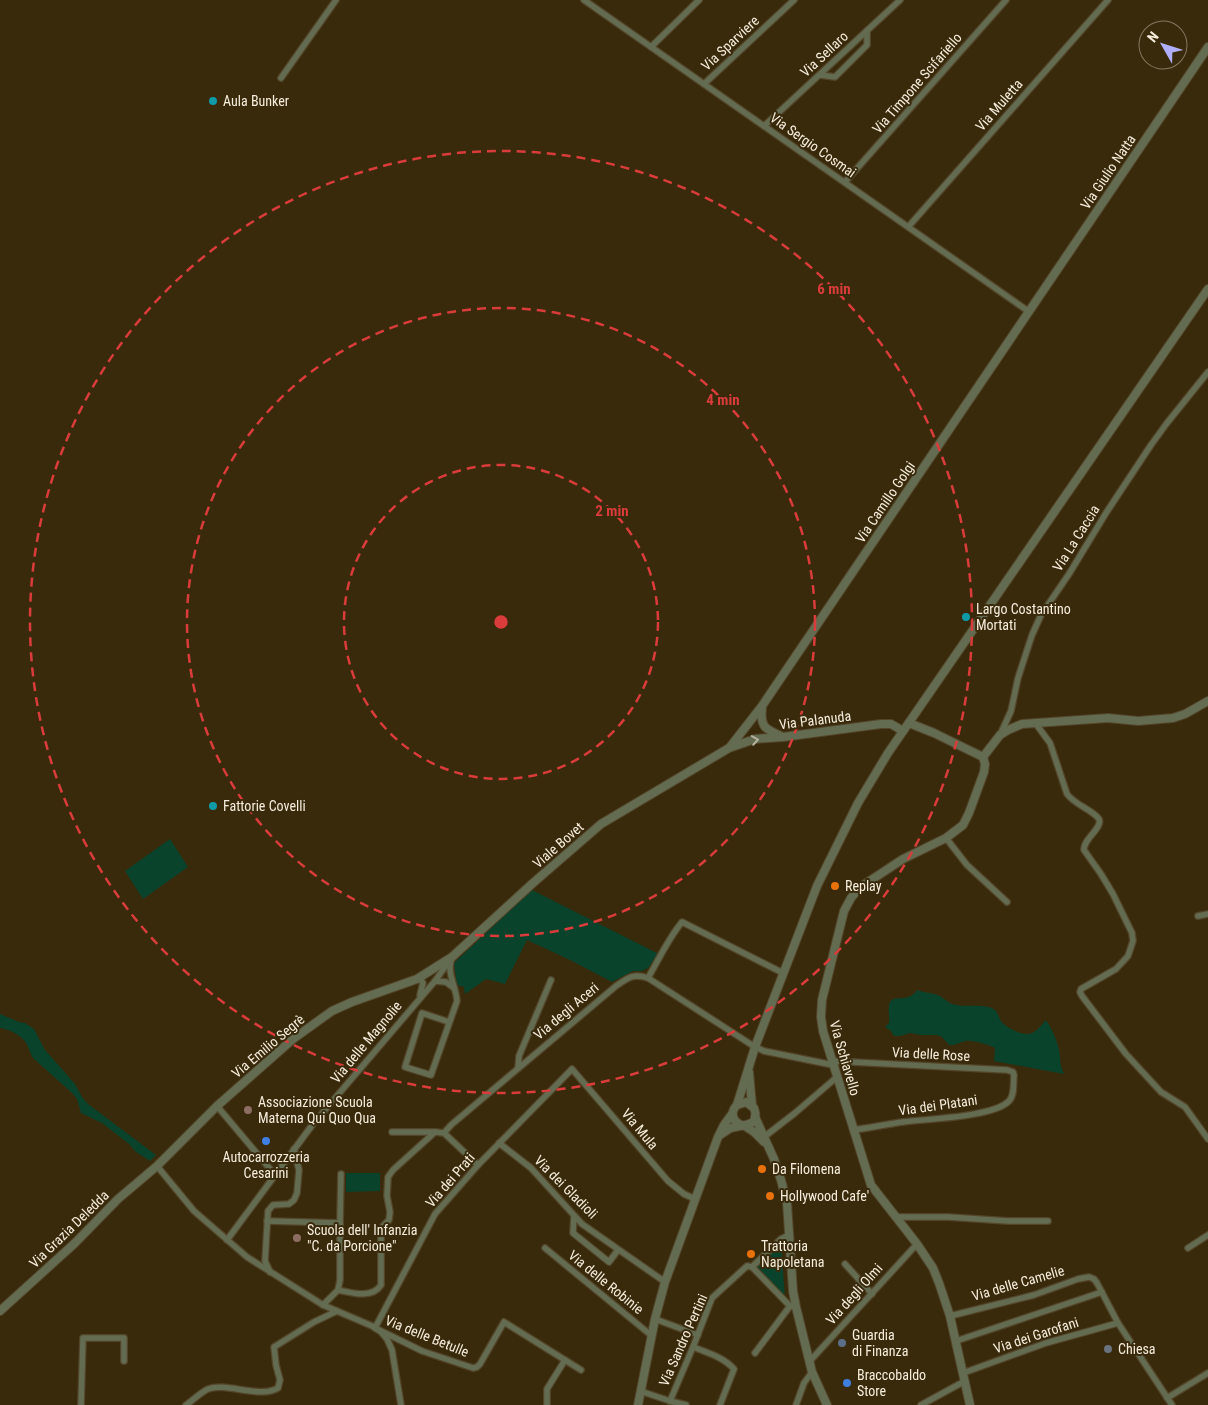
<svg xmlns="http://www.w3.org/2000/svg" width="1208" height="1405" viewBox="0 0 1208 1405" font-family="'Roboto Condensed',sans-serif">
<rect width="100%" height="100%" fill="#392a0c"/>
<g fill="#0a432b">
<polygon points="170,839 188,867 143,899 125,871"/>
<polygon points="532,890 659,954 648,968 642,971 633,971 612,982 570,960 527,940 505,984 486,979 465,994 464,987 457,985 454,963"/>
<path d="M917 990C925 993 934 993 940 996 946 1000 949 1004 957 1005 968 1007 981 1004 992 1008 998 1011 998 1016 1001 1021 1005 1027 1021 1035 1028 1034 1035 1034 1042 1024 1046 1020 1052 1029 1057 1040 1059 1050 1061 1059 1059 1064 1064 1074L994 1061 995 1048C989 1045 972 1040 966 1041 959 1042 956 1046 949 1045L942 1037 937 1035H921L910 1033 900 1036H894L890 1030 885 1027 889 1023C890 1017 888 1012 889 1006 890 995 901 1000 908 997 912 996 915 993 917 990Z"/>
<path d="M0 1014 19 1022 25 1023 34 1029 45 1050 75 1084 82 1097 88 1104 156 1155 150 1161 136 1152 129 1144 102 1123 81 1113 77 1099 72 1093 33 1058C30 1053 29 1048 26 1043 21 1035 9 1029 0 1028Z"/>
<polygon points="346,1173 380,1173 380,1191 346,1192"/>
<polygon points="781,1242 785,1298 761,1272 758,1267 760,1263"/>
</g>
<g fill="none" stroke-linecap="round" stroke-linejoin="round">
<defs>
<g id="minor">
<polyline points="584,0 1028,311"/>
<polyline points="651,47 699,0"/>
<polyline points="820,75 835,77 867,45 867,31"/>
<polyline points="281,78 336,0"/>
<polyline points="704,84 794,0"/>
<polyline points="764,126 900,0"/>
<polyline points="845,182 1006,0"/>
<polyline points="909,226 1108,0"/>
<path d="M1036 724 1050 743 1067 794C1075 805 1093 810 1099 819 1103 828 1083 839 1084 850L1101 874 1113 894 1132 933 1133 941 1128 956 1116 969 1081 989 1080 992 1082 996 1126 1054 1161 1092 1185 1107 1208 1139"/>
<polyline points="1000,735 1011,711 1018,678 1032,635 1041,615 1069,574 1106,513 1151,445 1167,423 1208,372"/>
<polyline points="946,838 967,865 1007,902"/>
<polyline points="1198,916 1208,914"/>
<path d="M648 978C659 959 668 939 682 922L783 973"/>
<polyline points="417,979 421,980 423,983 420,995"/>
<polyline points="435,981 446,982 454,988"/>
<path d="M449 1022 422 1013 405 1067 431 1075 457 1001C456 987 447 973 451 961"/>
<path d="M832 1061 1007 1070 1013 1072 1014 1075C1013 1083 1015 1095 1009 1101 994 1117 926 1119 903 1122 887 1124 870 1128 853 1130"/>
<polyline points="518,1068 519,1056 551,980"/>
<polyline points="217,1106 275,1175"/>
<polyline points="392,1132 435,1132"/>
<polyline points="764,1137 795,1113 837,1077"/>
<polyline points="499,1143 531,1168 582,1224 665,1282"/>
<path d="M478 1165 444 1133 451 1125 616 986C628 978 633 973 648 978L755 1047 764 1051 833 1065"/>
<polyline points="157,1166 194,1211 247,1257 323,1305 372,1326 381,1332 387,1339 392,1350 401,1405"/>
<polyline points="574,1216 573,1233 609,1262 618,1250"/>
<polyline points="896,1217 948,1217 1008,1221 1048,1221"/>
<polyline points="267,1221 340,1223"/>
<polyline points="227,1240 313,1124 435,981 450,960"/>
<polyline points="545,1248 652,1336"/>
<polyline points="1188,1248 1208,1235"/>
<polyline points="845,1264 872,1294"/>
<polyline points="752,1267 786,1302 790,1306 796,1307"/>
<polyline points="270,1272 265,1261 268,1211 273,1205 289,1204 294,1200 297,1193 299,1170 294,1149"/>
<path d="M338 1290C352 1293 372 1299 381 1285V1236L383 1226 389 1220 390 1212 387 1196 388 1177 393 1170 435 1132 444 1133"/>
<polyline points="323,1305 338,1290 340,1280 340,1223 341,1174"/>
<polyline points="950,1316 1034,1295 1078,1279 1089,1277 1094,1279 1097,1283 1118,1323 1172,1405"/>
<polyline points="655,1319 698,1335"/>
<polyline points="956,1341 1102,1292"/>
<path d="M693 1347C708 1353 723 1357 734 1369L720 1405"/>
<polyline points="755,1353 790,1306"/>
<polyline points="809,1362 917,1244"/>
<polyline points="581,1370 504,1322 480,1364 477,1367 473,1368 422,1351 375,1328 435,1214 478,1165 572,1069 668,1181 684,1194 695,1199"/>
<polyline points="963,1373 1046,1343 1118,1323"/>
<polyline points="640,1391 670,1401 693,1347 712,1298 747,1266 752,1267 781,1239 789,1235"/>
<polyline points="1167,1398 1208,1373"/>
<polyline points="670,1401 686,1405"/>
<polyline points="81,1405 83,1338 124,1338 124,1361"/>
<path d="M186 1405C193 1400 200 1393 208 1389 226 1382 260 1399 278 1388L280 1380 276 1365 274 1347 314 1322 337 1311"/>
<polyline points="547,1405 547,1389 565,1360"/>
<polyline points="796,1405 804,1383 812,1372"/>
<polyline points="921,1405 965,1381"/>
</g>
<g id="tertiary">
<path d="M762 708C760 727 765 729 781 736"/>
<polyline points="909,723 934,733 983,757 1000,735 1008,730 1022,724 1108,718 1138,721 1173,718 1185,714 1208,701"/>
<polyline points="730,747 762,706 1208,47"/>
<polyline points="749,1072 752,1105"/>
<polyline points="737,1105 755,1047 817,886 858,803 888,753 1208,289"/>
<polyline points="755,1117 774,1159 781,1180 787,1203 793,1291 796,1307 812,1372 827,1405"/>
<polyline points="745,1126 754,1132 764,1142"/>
<path d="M720 1135C723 1133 727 1130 731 1128 742 1124 761 1128 754 1108L746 1102 737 1105C730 1112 732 1121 741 1125"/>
<polyline points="0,1311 75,1243 118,1199 157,1166 217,1106 293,1039 332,1011 352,1002 417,979 452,957 533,883 601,824 729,748 755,739 783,737 881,724 891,724 903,731"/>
<polyline points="638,1405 655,1319 665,1282 718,1137 724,1125 732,1114"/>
<polyline points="970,1405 950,1316 939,1283 933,1268 917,1244 871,1185 823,1031 821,1017 822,1000 844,911 851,898 859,888 903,859 946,838 963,825 969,813 984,772 985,764 983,757"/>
</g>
</defs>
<use href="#minor" stroke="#534529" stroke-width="8"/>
<use href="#tertiary" stroke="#534529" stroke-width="10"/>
<use href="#minor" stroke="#636b51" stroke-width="5.5"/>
<use href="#tertiary" stroke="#636b51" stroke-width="8"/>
</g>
<defs><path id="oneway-chevron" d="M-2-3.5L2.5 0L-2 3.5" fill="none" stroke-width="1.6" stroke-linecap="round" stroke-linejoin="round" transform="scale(1.25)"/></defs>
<use stroke="#b4b29d" href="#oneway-chevron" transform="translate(755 740) rotate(-9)"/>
<g fill="none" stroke="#d93c3a" stroke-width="2.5" stroke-dasharray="9 6">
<circle cx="501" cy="622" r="157"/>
<circle cx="501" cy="622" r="314"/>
<circle cx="501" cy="622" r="471"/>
</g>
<g fill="#0f9aa8" stroke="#392a0c" stroke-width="2">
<circle cx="213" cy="101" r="5"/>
<circle cx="966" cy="617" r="5"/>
<circle cx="213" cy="806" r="5"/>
</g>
<g fill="#e8710a" stroke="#392a0c" stroke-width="2">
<circle cx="835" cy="886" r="5"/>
<circle cx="762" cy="1169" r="5"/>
<circle cx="770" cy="1196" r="5"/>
<circle cx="751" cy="1254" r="5"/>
</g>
<g fill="#8d6e63" stroke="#392a0c" stroke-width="2">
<circle cx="248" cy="1110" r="5"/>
<circle cx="297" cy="1238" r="5"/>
</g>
<g fill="#3f7fe0" stroke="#392a0c" stroke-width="2">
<circle cx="266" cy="1141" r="5"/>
<circle cx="847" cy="1383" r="5"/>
</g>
<circle fill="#5c6f8a" stroke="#392a0c" stroke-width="2" cx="842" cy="1343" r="5"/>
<circle fill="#6b7280" stroke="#392a0c" stroke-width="2" cx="1108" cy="1349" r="5"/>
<g text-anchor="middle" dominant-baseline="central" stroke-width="4" stroke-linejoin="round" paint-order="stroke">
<g font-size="14" fill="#f6eddc" stroke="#392a0c">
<text transform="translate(730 43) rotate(-43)">Via Sparviere</text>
<text transform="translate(824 54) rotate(-43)">Via Sellaro</text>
<text transform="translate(917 83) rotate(-49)">Via Timpone Scifariello</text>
<text transform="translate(999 105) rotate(-49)">Via Muletta</text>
<text transform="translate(813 145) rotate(35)">Via Sergio Cosmai</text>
<text transform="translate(1108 172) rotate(-56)">Via Giulio Natta</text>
<text transform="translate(885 502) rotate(-56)">Via Camillo Golgi</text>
<text transform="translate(1076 538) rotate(-58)">Via La Caccia</text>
<text transform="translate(815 720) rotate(-7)">Via Palanuda</text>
<text transform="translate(558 845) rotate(-41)">Viale Bovet</text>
<text transform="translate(566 1011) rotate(-40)">Via degli Aceri</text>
<text transform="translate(366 1042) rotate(-50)">Via delle Magnolie</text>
<text transform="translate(268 1046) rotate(-40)">Via Emilio Segrè</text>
<text transform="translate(931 1054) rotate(3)">Via delle Rose</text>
<text transform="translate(845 1058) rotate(74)">Via Schiavello</text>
<text transform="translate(938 1105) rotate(-8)">Via dei Platani</text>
<text transform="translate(640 1129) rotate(50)">Via Mula</text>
<text transform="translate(450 1180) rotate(-49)">Via dei Prati</text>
<text transform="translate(566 1187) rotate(45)">Via dei Gladioli</text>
<text transform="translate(69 1229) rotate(-44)">Via Grazia Deledda</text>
<text transform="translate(606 1282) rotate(39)">Via delle Robinie</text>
<text transform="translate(1018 1283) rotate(-16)">Via delle Camelie</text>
<text transform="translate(854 1294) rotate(-48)">Via degli Olmi</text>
<text transform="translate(1036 1335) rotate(-18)">Via dei Garofani</text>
<text transform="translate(427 1336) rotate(22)">Via delle Betulle</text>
<text transform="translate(683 1340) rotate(-66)">Via Sandro Pertini</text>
</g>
<g font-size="14" fill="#f6eddc" stroke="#392a0c" text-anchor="start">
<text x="223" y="101">Aula Bunker</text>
<text x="976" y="609">Largo Costantino<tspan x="976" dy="16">Mortati</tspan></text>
<text x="223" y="806">Fattorie Covelli</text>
<text x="845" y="886">Replay</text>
<text x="258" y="1102">Associazione Scuola<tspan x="258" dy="16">Materna Qui Quo Qua</tspan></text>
<text x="266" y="1157" text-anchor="middle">Autocarrozzeria<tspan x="266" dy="16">Cesarini</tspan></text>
<text x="772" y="1169">Da Filomena</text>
<text x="780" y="1196">Hollywood Cafe'</text>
<text x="307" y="1230">Scuola dell' Infanzia<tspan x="307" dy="16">"C. da Porcione"</tspan></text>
<text x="761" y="1246">Trattoria<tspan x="761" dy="16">Napoletana</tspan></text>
<text x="852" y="1335">Guardia<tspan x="852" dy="16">di Finanza</tspan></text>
<text x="1118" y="1349">Chiesa</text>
<text x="857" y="1375">Braccobaldo<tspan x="857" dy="16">Store</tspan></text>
</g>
</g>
<circle cx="501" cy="622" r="8" fill="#d93c3a" stroke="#392a0c" stroke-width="2.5"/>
<g font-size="15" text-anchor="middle" font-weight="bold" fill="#d93c3a" stroke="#392a0c" stroke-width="4" stroke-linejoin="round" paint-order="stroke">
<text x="834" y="294">6 min</text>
<text x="723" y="405">4 min</text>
<text x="612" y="516">2 min</text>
</g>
<g transform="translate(1163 45) rotate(309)"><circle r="24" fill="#392a0c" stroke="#85785f"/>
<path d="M0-4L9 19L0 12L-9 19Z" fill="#b0aefa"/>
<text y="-8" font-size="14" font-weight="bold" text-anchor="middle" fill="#f6eddc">N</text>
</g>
</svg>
